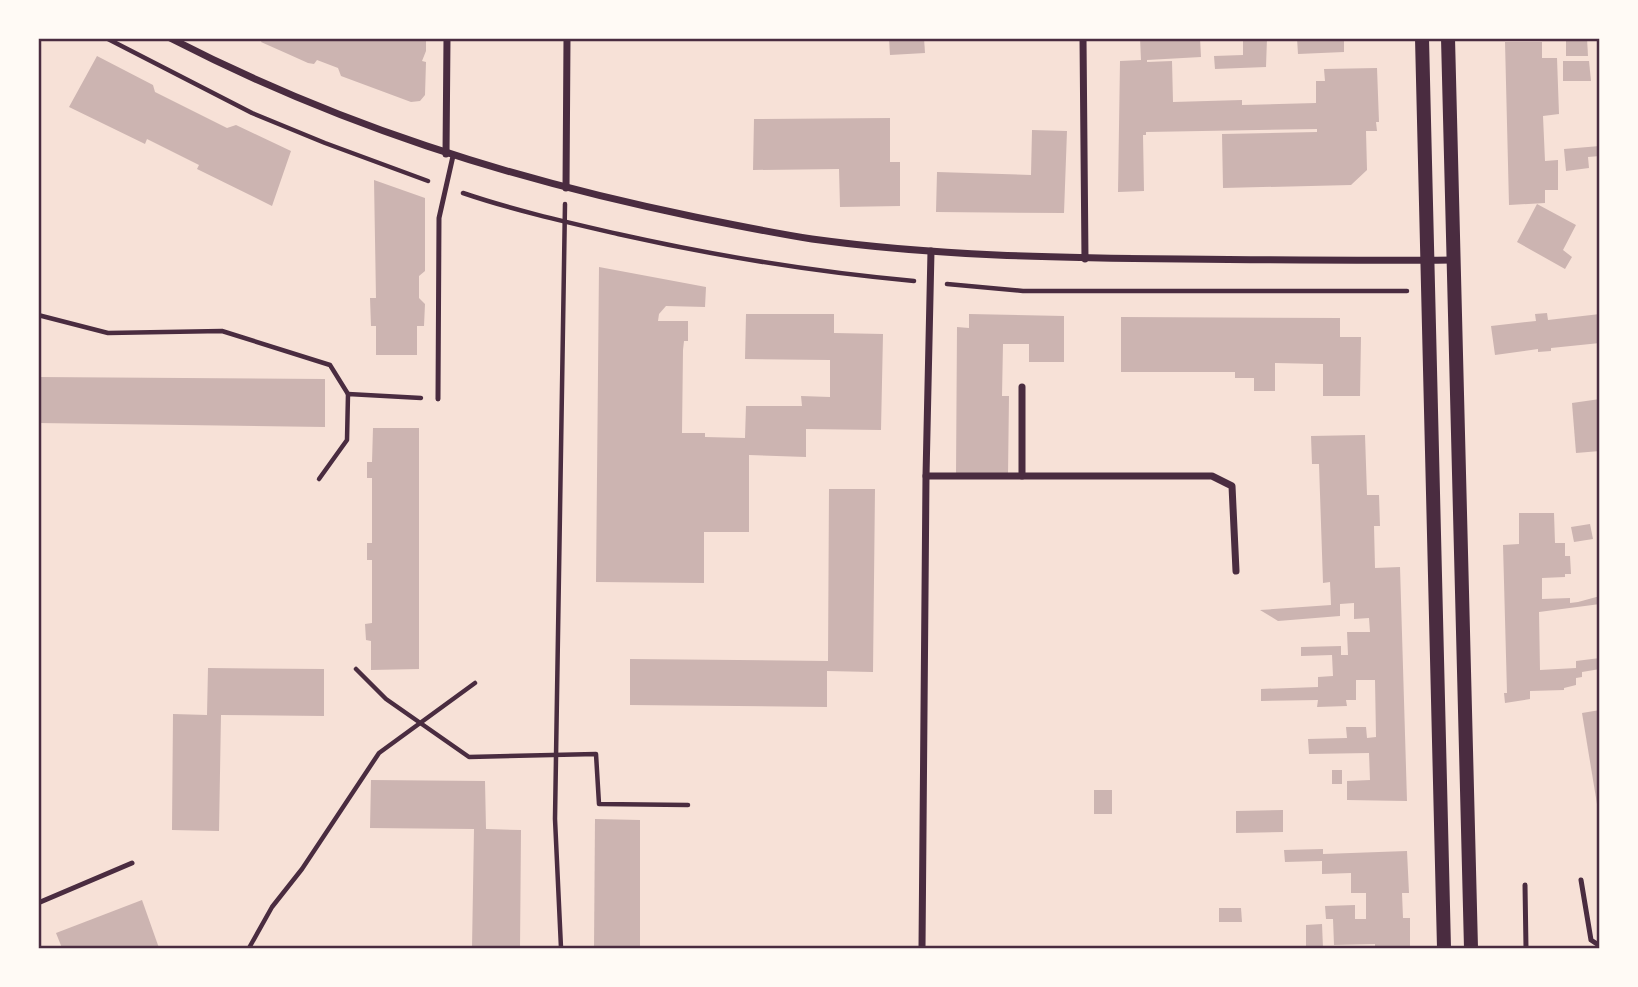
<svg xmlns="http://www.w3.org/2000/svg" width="1638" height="987" viewBox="0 0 1638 987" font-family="'IBM Plex Serif',serif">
<rect width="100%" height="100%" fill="#f7e1d7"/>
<g fill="#ccb4b1">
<polygon points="263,38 426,38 426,51 422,61 426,62 425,95 420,101 411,102 341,76 338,68 317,60 314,64 308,63 288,54 261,42"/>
<polygon points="889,38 924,38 925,53 890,55"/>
<polygon points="1140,38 1200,38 1201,57 1147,60 1147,62 1172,61 1173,102 1242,100 1242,105 1316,103 1316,81 1325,81 1324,69 1377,68 1379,122 1376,122 1377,131 1366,131 1367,170 1351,185 1223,188 1222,134 1317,132 1317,129 1146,132 1146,135 1143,135 1144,191 1118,192 1120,61 1141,60"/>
<polygon points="1243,38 1267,38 1266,67 1215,69 1214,56 1243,55"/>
<polygon points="1297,38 1344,38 1344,52 1298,54"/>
<polygon points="1566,38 1587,38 1588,56 1566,56"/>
<polygon points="1505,42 1542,42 1542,58 1557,58 1559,114 1543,116 1545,161 1558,160 1558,190 1545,190 1545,203 1509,205"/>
<polygon points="97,56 153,85 155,92 227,128 236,125 291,151 272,206 197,169 199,165 147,139 145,144 69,107"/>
<polygon points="1563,61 1589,61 1591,81 1563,81"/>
<polygon points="890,118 890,162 900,162 900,206 840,207 839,169 753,170 754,119"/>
<polygon points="1032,130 1067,131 1064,213 936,212 937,172 1031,175"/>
<polygon points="1600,146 1600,156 1588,157 1589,168 1566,171 1564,149"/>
<polygon points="374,180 425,198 425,271 419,276 419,298 425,304 424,326 417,326 417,355 376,355 376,326 371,326 370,298 376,298"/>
<polygon points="1537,204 1576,225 1563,250 1572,257 1565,269 1517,242"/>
<polygon points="599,267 706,287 705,307 666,306 659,314 658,321 688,321 688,341 684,341 683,350 682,433 705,433 705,437 745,438 746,406 802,406 801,396 830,397 830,360 745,359 746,314 834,314 834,333 883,334 881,430 806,429 806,457 749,455 749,532 704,532 704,583 596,582"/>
<polygon points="1547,313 1548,320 1600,314 1600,343 1551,348 1551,351 1538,352 1538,349 1495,355 1491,326 1536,321 1535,314"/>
<polygon points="969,314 1064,316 1064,362 1029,362 1029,344 1003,344 1002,396 1009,396 1008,475 956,475 957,327 969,328"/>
<polygon points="1121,317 1340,318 1340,337 1361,337 1360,396 1323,396 1323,364 1275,363 1275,391 1254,391 1254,378 1235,378 1235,372 1121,372"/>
<polygon points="38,377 325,379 325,427 38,423"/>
<polygon points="1600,399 1600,451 1576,453 1572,403"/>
<polygon points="373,428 419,428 419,669 371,670 371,641 366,640 365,624 372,623 372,560 367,560 367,543 372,543 372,478 367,478 367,462 372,462"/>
<polygon points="1365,435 1367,495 1379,495 1380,526 1374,526 1375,568 1400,567 1407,801 1347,800 1347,781 1370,780 1369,753 1309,754 1308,739 1347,738 1346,727 1366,727 1367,738 1376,737 1375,680 1356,680 1356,700 1346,700 1347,706 1317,707 1318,700 1261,701 1261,689 1318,687 1318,677 1333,676 1332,655 1301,656 1301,647 1341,646 1341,655 1348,655 1347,632 1370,632 1369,618 1354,619 1354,603 1340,604 1340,616 1278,621 1260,610 1331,605 1330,582 1323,583 1319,464 1312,464 1311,436"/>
<polygon points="829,489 875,489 873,672 827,671 827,707 630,705 630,659 828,661"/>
<polygon points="1519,513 1554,513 1555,543 1565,543 1565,556 1570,556 1571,574 1565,574 1565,577 1542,578 1542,599 1570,598 1570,603 1578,602 1600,596 1600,604 1539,612 1540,670 1576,668 1576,661 1600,658 1600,669 1582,672 1582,677 1576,678 1576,685 1564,688 1564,690 1530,691 1530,699 1505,703 1504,693 1507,693 1503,545 1519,544"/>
<polygon points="1590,524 1593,539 1574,542 1571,527"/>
<polygon points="208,668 324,669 324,716 221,715 219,831 172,830 173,714 207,715"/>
<polygon points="1600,710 1600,810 1598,810 1582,713"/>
<rect x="1332" y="770" width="10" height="14"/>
<polygon points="371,780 485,781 486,829 521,830 520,948 472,948 474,829 370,828"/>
<rect x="1094" y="790" width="18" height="24"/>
<polygon points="1283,810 1283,832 1236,833 1236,811"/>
<polygon points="595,819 640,820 640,948 594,948"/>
<polygon points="1323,849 1323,854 1407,851 1409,893 1402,893 1403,918 1410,918 1410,948 1375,948 1375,944 1334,945 1333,919 1326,919 1325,906 1355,905 1355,919 1366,919 1366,893 1351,893 1351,873 1322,874 1322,861 1285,862 1284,850"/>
<polygon points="142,900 159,948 62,948 56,933"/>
<polygon points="1219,908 1241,908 1242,922 1219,922"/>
<polygon points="1322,924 1323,948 1306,948 1306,925"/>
</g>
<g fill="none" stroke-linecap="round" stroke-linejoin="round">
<g stroke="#4a2c40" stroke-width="4.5">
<polyline points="106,38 252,113 325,143 428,181"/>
<path d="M463 193C513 210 566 222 618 234 716 256 814 272 914 281"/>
<polyline points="947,284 1023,291 1407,291"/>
<polyline points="38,315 108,333 222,331 330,365 348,394"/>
<polyline points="319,479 347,440 348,394 421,398"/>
<polyline points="356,669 386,699 469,757 596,754 599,804 688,805"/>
<polyline points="249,948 272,907 302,869 379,753 475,683"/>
<polyline points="561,948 555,819 565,204"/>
</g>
<g stroke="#4a2c40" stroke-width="5">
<polyline points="438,399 439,218 453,156"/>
<polyline points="1581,880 1591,940 1600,946"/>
<polyline points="1525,885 1526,948"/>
<polyline points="38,903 132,863"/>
</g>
<g stroke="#4a2c40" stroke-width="7">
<path d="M170 38C339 125 510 179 695 217 734 225 773 233 812 239 935 256 1058 258 1182 259 1272 260 1363 261 1453 260"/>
<polyline points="1083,38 1085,259"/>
<polyline points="446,154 447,38"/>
<polyline points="566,188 567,38"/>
<polyline points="1022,387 1022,476"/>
<polyline points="926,476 1212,476 1232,486 1236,571"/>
<polyline points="922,948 926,476 931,251"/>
</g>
<g stroke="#4a2c40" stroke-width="14">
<polyline points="1422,38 1444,948"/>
<polyline points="1448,38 1471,948"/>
</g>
</g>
<rect width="1638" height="987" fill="none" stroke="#fffaf5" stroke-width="80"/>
<rect x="40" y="40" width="1558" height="907" fill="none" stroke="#4a2c40" stroke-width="2.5"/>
</svg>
